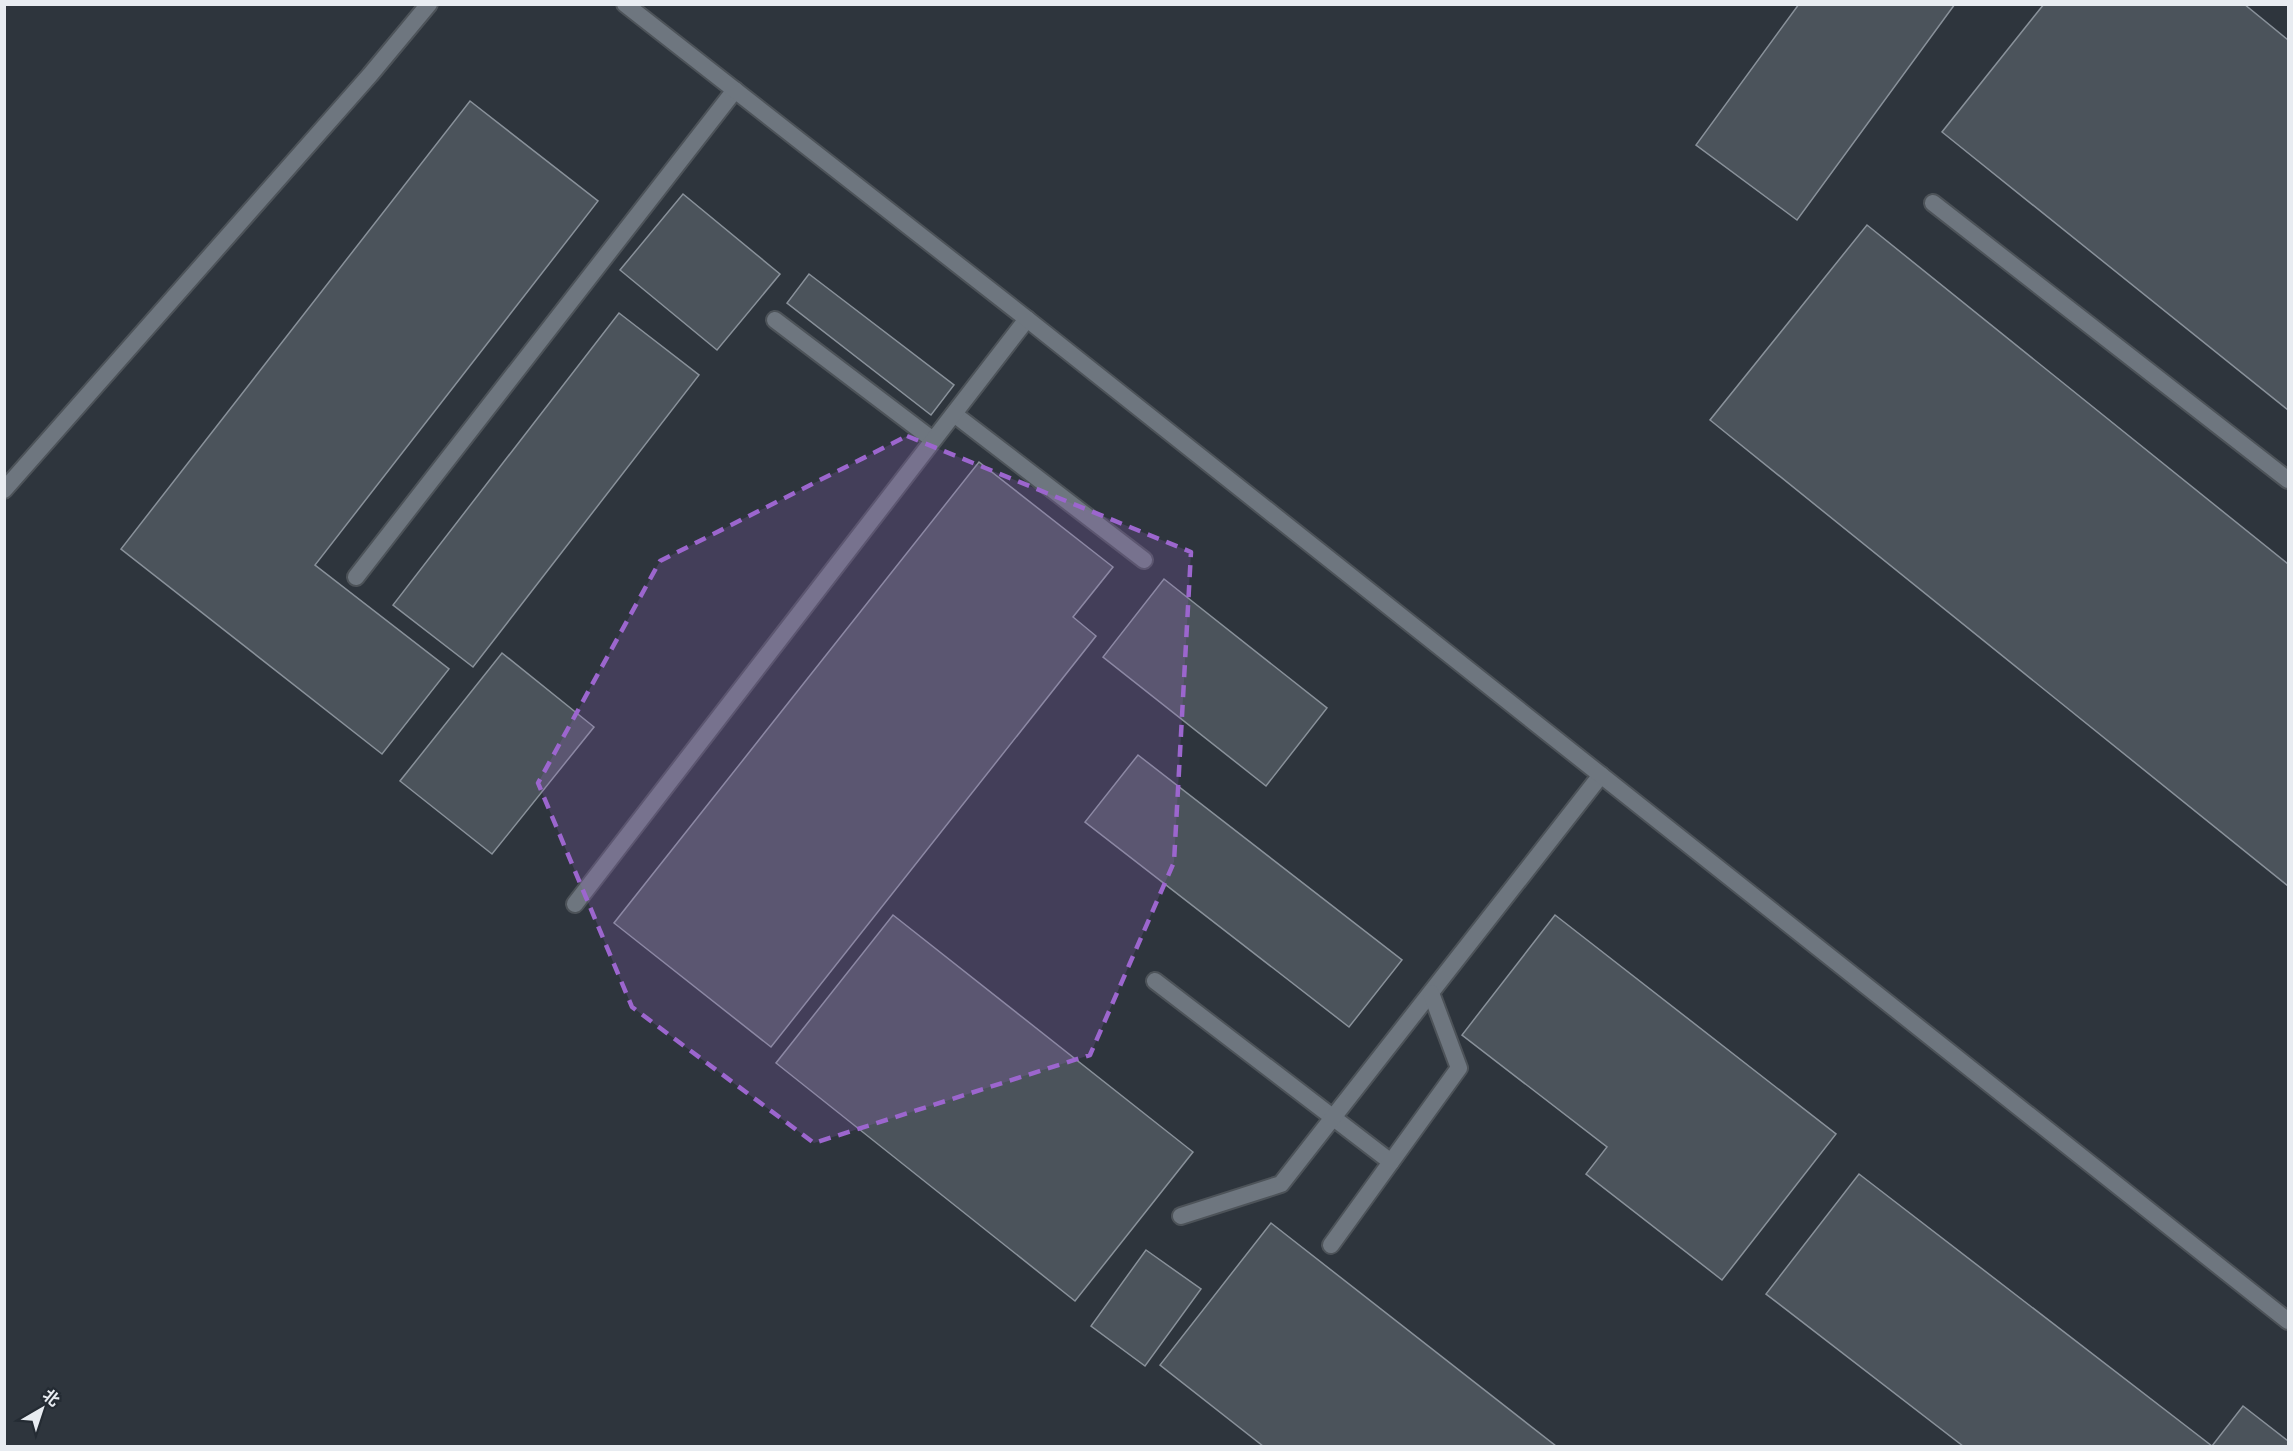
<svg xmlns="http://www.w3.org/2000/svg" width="2293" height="1451" viewBox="0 0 2293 1451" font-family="'PT Sans Narrow','Noto Sans SC',sans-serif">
<rect width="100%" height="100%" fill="#2e353d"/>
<g fill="#4b535b" stroke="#89919a" stroke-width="1.5">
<polygon points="1799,4 1955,4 1797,220 1696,145"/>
<polygon points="2044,4 2244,4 2288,40 2288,410 1942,132"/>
<polygon points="470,101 598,201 315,565 449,669 382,754 121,549"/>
<polygon points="683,194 780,274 717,350 620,270"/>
<polygon points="1867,225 2288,564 2288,886 1710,420"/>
<polygon points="809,274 954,385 931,415 787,303"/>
<polygon points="619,313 699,375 473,667 393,605"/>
<polygon points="979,462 1113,567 1073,617 1096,636 771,1047 614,923"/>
<polygon points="1164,579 1327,708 1266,786 1103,657"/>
<polygon points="502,653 594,727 492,854 400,781"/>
<polygon points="1138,755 1402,960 1349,1027 1085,822"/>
<polygon points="893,915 1193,1152 1075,1301 776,1063"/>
<polygon points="1555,915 1836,1134 1722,1280 1586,1174 1607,1147 1462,1035"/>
<polygon points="1859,1174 2212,1446 2243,1406 2288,1441 2288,1446 1963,1446 1766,1294"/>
<polygon points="1271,1223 1556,1446 1263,1446 1160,1365"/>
<polygon points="1146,1250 1201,1289 1145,1366 1091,1326"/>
</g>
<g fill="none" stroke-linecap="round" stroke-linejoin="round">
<defs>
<g id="service">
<polyline points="1933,203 2288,480"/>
<polyline points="775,320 933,440"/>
<polyline points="954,414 1144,560"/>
<polyline points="356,577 735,90"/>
<polyline points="575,904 1027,319"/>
<polyline points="1155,981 1391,1162"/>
<polyline points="1181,1216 1281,1184 1601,775"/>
<polyline points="1331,1245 1459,1068 1431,993"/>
</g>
<polyline id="minor" points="4,490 370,75 429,4"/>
<polyline id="tertiary" points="625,4 1027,319 2288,1321"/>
</defs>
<use href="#service" stroke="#4d5359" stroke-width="20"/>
<use href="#minor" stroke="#4d5359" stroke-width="20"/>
<use href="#tertiary" stroke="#4d5359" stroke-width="20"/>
<use href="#service" stroke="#6e767f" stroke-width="16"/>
<use href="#minor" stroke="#6e767f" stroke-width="16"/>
<use href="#tertiary" stroke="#6e767f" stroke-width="16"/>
</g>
<path fill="#9c66ce" fill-opacity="0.2" stroke="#9c66ce" stroke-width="4.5" stroke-dasharray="12 8" stroke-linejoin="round" d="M907 436 1191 552 1174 862 1090 1055 814 1143 632 1007 538 783 660 561Z"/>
<rect width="2293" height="1451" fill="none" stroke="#e8ecf1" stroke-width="12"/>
<g transform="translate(42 1409) rotate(39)" stroke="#242b33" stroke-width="4.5" paint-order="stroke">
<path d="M0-4.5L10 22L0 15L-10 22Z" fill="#e8ecf1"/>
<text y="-9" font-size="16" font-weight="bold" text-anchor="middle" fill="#e8ecf1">北</text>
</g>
</svg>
